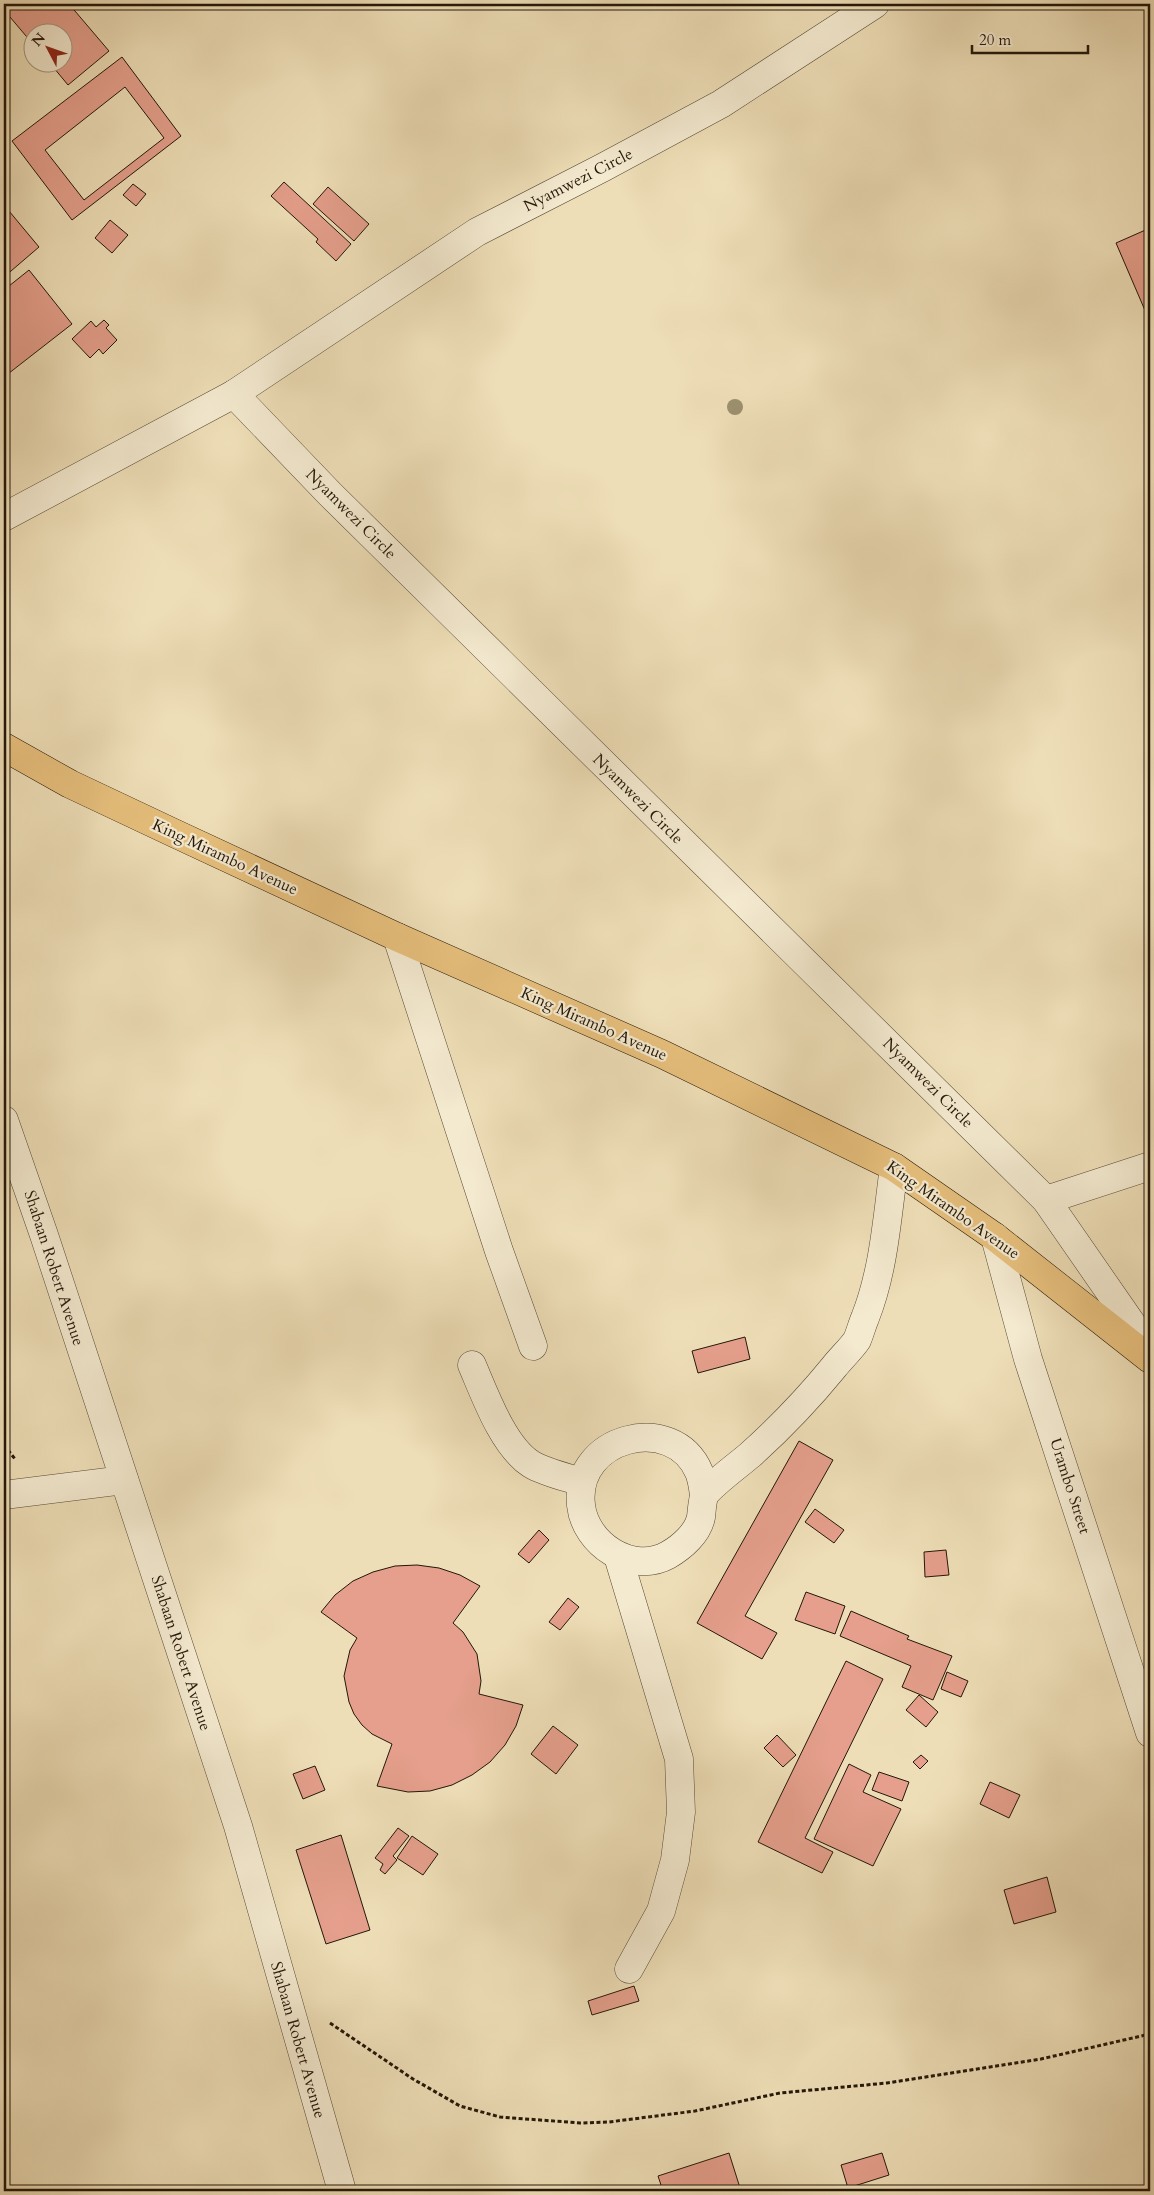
<svg xmlns="http://www.w3.org/2000/svg" width="1154" height="2195" viewBox="0 0 1154 2195" font-family="Cardo,serif">
<rect width="100%" height="100%" fill="#eedeb7"/>
<filter id="stains"><feTurbulence type="fractalNoise" baseFrequency=".004" numOctaves="4"/><feColorMatrix values="0 0 0 0 .2 0 0 0 0 .09 0 0 0 0 .02 0 0 0 .5 -.17"/></filter>
<radialGradient id="worn" r=".72"><stop offset=".6" stop-color="#630" stop-opacity="0"/><stop offset="1" stop-color="#630" stop-opacity=".3"/></radialGradient>
<g fill="#e59f8c" stroke="#231708" fill-rule="evenodd">
<polygon points="4,4 69,4 109,51 68,85 49,62 62,62 62,32 32,32 32,43 4,10"/>
<path d="M122 57 181 136 72 220 12 141ZM125 87 164 138 84 200 45 150Z"/>
<polygon points="284,182 351,244 336,261 316,242 318,239 271,196"/>
<polygon points="133,184 146,194 136,206 123,195"/>
<polygon points="328,187 369,224 354,241 313,204"/>
<polygon points="4,205 39,247 4,277"/>
<polygon points="110,220 128,235 112,253 95,238"/>
<polygon points="1150,228 1150,322 1116,243"/>
<polygon points="29,270 72,324 4,377 4,290"/>
<polygon points="104,320 109,325 106,328 117,340 103,354 99,349 90,358 72,339 91,321 96,327"/>
<polygon points="745,1337 750,1359 698,1373 692,1351"/>
<polygon points="799,1441 833,1460 745,1616 777,1633 762,1659 697,1623"/>
<polygon points="815,1509 844,1530 834,1543 805,1522"/>
<polygon points="539,1530 549,1540 529,1563 518,1554"/>
<polygon points="946,1550 949,1575 925,1577 924,1552"/>
<polygon points="417,1565 439,1568 460,1575 480,1586 453,1623 463,1632 477,1654 481,1681 479,1694 523,1705 516,1726 505,1745 490,1762 472,1775 452,1785 430,1791 408,1792 377,1786 392,1744 372,1734 362,1725 354,1714 349,1702 344,1676 350,1650 357,1638 321,1612 335,1595 353,1581 373,1572 395,1566"/>
<polygon points="806,1592 845,1606 835,1634 795,1620"/>
<polygon points="568,1598 579,1607 560,1630 549,1622"/>
<polygon points="851,1611 909,1636 907,1639 952,1656 933,1700 902,1687 911,1666 840,1636"/>
<polygon points="846,1661 883,1679 805,1838 833,1852 822,1873 758,1842"/>
<polygon points="947,1672 968,1681 961,1697 941,1689"/>
<polygon points="919,1695 938,1712 926,1727 906,1710"/>
<polygon points="553,1726 578,1745 556,1774 531,1754"/>
<polygon points="777,1735 796,1755 783,1767 764,1748"/>
<polygon points="921,1755 928,1761 920,1769 913,1762"/>
<polygon points="849,1764 871,1775 863,1792 901,1809 873,1866 814,1839"/>
<polygon points="315,1766 325,1790 303,1799 293,1774"/>
<polygon points="879,1772 909,1782 902,1801 872,1790"/>
<polygon points="990,1782 1020,1795 1009,1818 980,1804"/>
<polygon points="398,1828 409,1836 393,1856 397,1860 385,1874 380,1870 383,1864 375,1858"/>
<polygon points="341,1835 370,1930 326,1944 296,1850"/>
<polygon points="412,1836 438,1854 423,1875 397,1858"/>
<polygon points="1047,1877 1056,1912 1014,1924 1004,1890"/>
<polygon points="634,1986 639,2001 592,2015 588,2001"/>
<polygon points="729,2153 741,2191 663,2191 658,2176"/>
<polygon points="882,2153 889,2175 848,2188 841,2165"/>
</g>
<g fill="none" stroke-linecap="round" stroke-linejoin="round">
<defs>
<g id="minor">
<polyline points="234,394 330,494 1046,1200 1150,1350"/>
<polyline points="4,517 234,394 477,232 602,168 721,104 875,4"/>
<polyline points="397,937 499,1251 533,1346"/>
<polyline points="4,1120 44,1235 238,1826 342,2191"/>
<polyline points="1046,1200 1150,1166"/>
<polyline points="995,1237 1028,1359 1150,1733"/>
<path d="M472 1365C485 1395 503 1446 531 1464 546 1473 566 1477 582 1482"/>
<polyline points="4,1495 124,1480"/>
<path d="M704 1495C703 1488 702 1479 699 1472 673 1411 573 1437 581 1505 585 1544 632 1575 668 1555 682 1547 698 1533 701 1517 702 1510 702 1500 705 1494 715 1482 737 1466 750 1455 780 1428 808 1399 834 1367 841 1358 851 1349 857 1340 860 1333 862 1325 865 1318 884 1270 887 1218 894 1167"/>
<polyline points="618,1556 679,1759 681,1812 675,1860 661,1911 629,1969"/>
</g>
<polyline id="major" points="4,747 70,784 176,834 397,937 662,1054 894,1167 995,1237 1150,1359"/>
</defs>
<use href="#minor" stroke="#564934" stroke-width="29"/>
<use href="#major" stroke="#231708" stroke-width="29"/>
<g stroke="#231708" stroke-width="3" stroke-dasharray="4 2.5" stroke-linecap="butt">
<polyline points="4,1445 15,1459"/>
<polyline points="330,2023 413,2079 460,2106 500,2117 580,2123 609,2122 695,2111 780,2093 887,2083 1041,2059 1150,2034"/>
</g>
<use href="#minor" stroke="#f4ead0" stroke-width="28"/>
<use href="#major" stroke="#e7bf7c" stroke-width="28"/>
</g>
<circle fill="#9d9170" cx="735" cy="407" r="8"/>
<g text-anchor="middle" dominant-baseline="central" stroke-width="4.5" stroke-linejoin="round" paint-order="stroke">
<g font-size="16" fill="#231708" stroke="#f4ead0">
<text transform="translate(578 180) rotate(-27)">Nyamwezi Circle</text>
<text transform="translate(351 514) rotate(45)">Nyamwezi Circle</text>
<text transform="translate(638 799) rotate(45)">Nyamwezi Circle</text>
<text transform="translate(225 857) rotate(25)">King Mirambo Avenue</text>
<text transform="translate(594 1024) rotate(24)">King Mirambo Avenue</text>
<text transform="translate(928 1083) rotate(45)">Nyamwezi Circle</text>
<text transform="translate(953 1210) rotate(35)">King Mirambo Avenue</text>
<text transform="translate(54 1268) rotate(72)">Shabaan Robert Avenue</text>
<text transform="translate(1070 1486) rotate(72)">Urambo Street</text>
<text transform="translate(181 1653) rotate(72)">Shabaan Robert Avenue</text>
<text transform="translate(298 2040) rotate(74)">Shabaan Robert Avenue</text>
</g>
</g>
<rect width="1154" height="2195" fill="none" stroke="#eedeb7" stroke-width="20"/>
<rect x="5" y="5" width="1144" height="2185" fill="none" stroke="#231708" stroke-width="2.5"/>
<rect x="10" y="10" width="1134" height="2175" fill="none" stroke="#231708"/>
<g transform="translate(48 48) rotate(311)"><circle r="24" fill="#f4ead0" stroke="#a09680"/>
<path d="M0-4L9 19L0 12L-9 19Z" fill="#8f2418"/>
<text y="-8" font-size="14" font-weight="bold" text-anchor="middle" fill="#231708">N</text>
</g>
<path d="M972 45v8h116v-8" fill="none" stroke="#231708" stroke-width="2.5"/>
<text x="979" y="45" font-size="15" fill="#231708" stroke="#f4ead0" stroke-width="4" paint-order="stroke">20 m</text>
<rect width="100%" height="100%" filter="url(#stains)"/>
<rect width="100%" height="100%" fill="url(#worn)"/>
</svg>
